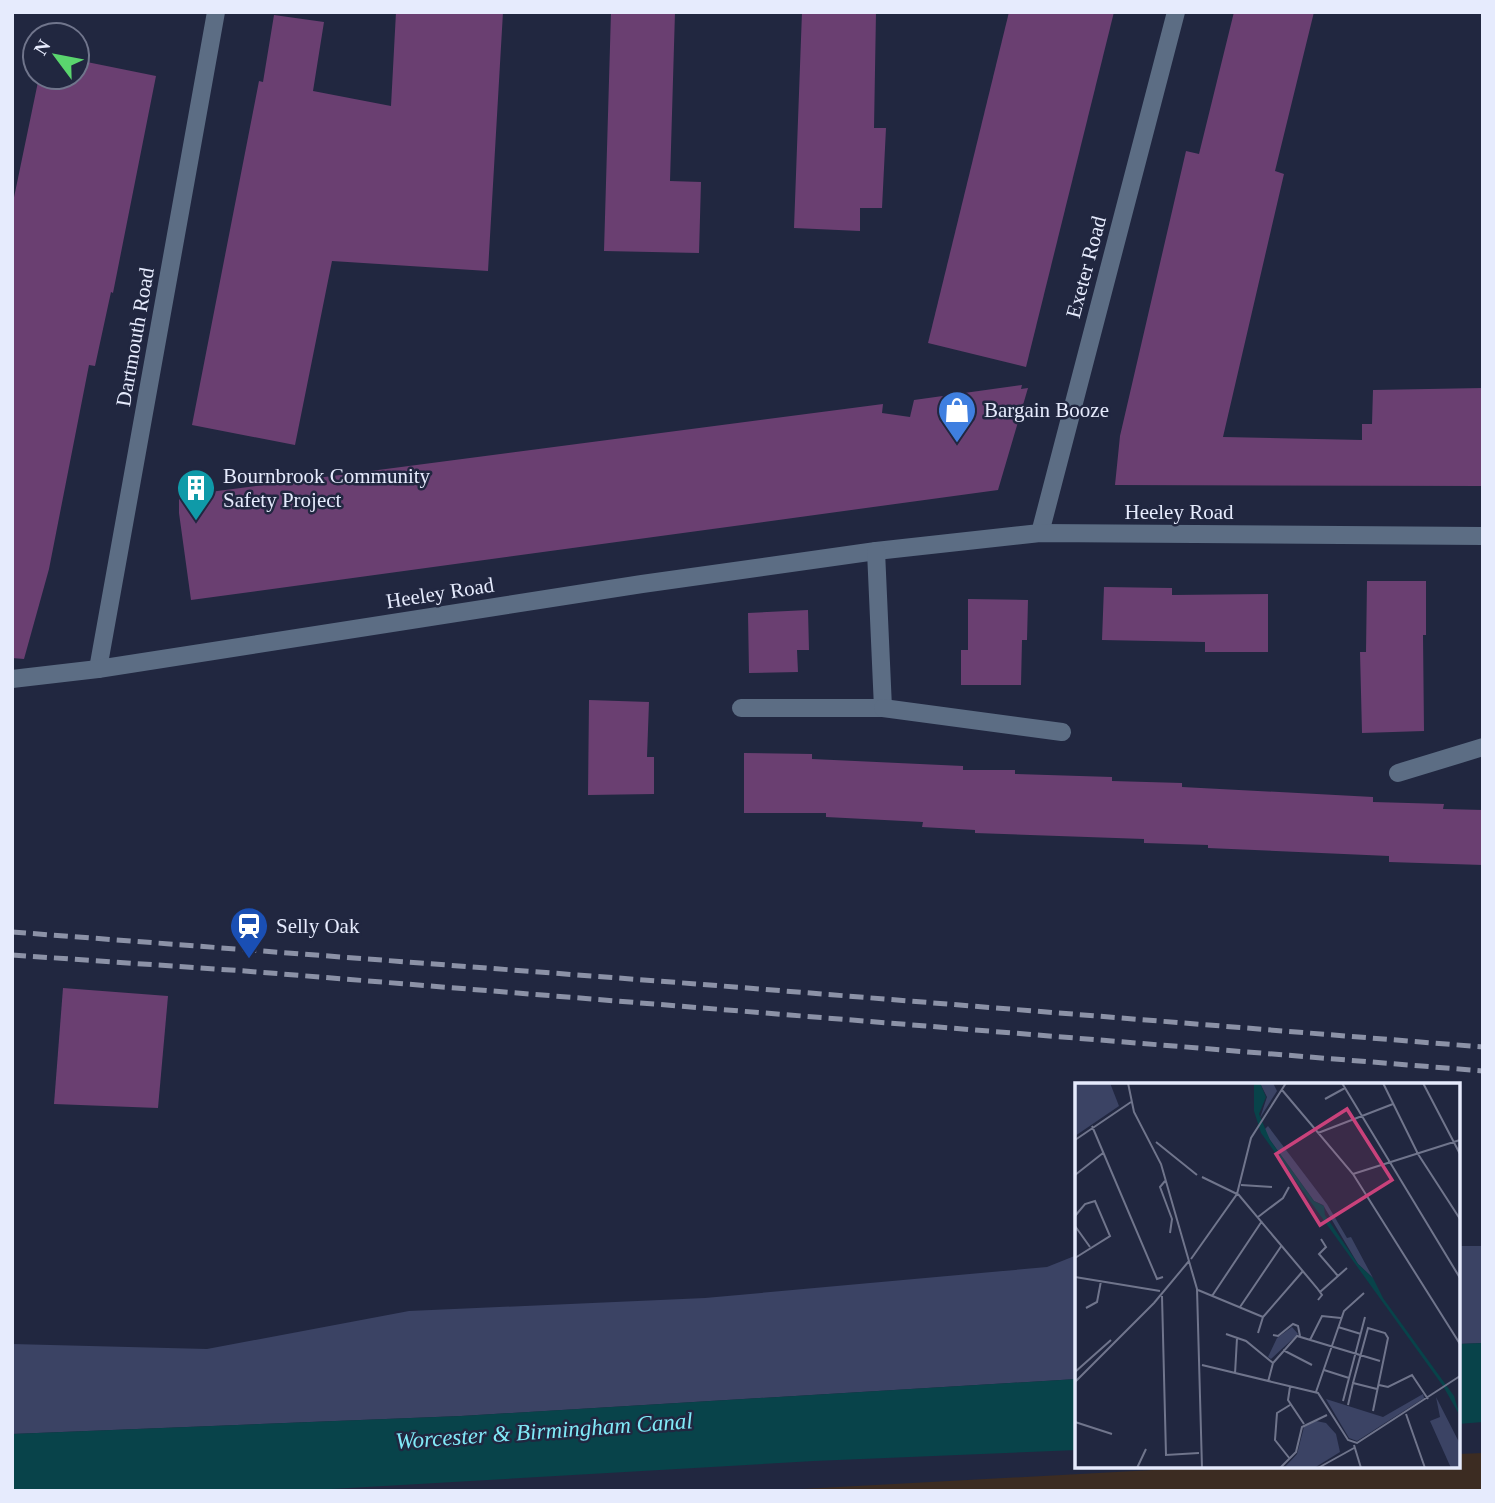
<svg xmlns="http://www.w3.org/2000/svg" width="1495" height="1503" viewBox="0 0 1495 1503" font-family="Georgia,serif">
<rect width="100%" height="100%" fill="#212740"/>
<polygon fill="#3c2c22" points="1483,1453 1483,1491 765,1491 1226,1466 1458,1466 1458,1454"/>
<g fill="#3b4364">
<polygon points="1458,1246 1483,1246 1483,1343 1458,1344"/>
<polygon points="1077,1255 1077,1379 461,1416 12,1434 12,1344 207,1349 409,1311 705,1298 1047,1267"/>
</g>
<g fill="#08434a">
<polygon points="1483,1343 1483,1422 1458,1424 1458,1344"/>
<polygon points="1077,1379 1077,1450 814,1461 297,1491 12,1491 12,1434 461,1416"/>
</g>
<g fill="#6a3f71">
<polygon points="396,12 503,12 488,271 332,261 295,445 192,425 259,81 263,82 274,15 324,22 313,91 391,106"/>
<polygon points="611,12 675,12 670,181 701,182 699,253 604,251"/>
<polygon points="802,12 876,12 874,128 886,128 882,208 860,208 860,231 794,228"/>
<polygon points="1009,12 1114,12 1026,367 928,343"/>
<polygon points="1234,12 1314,12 1275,171 1284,174 1223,437 1362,440 1362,424 1372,424 1373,390 1483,388 1483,486 1115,485 1120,436 1186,151 1199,154"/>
<polygon points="77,60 156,76 113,293 111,292 95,366 89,365 49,569 24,659 12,658 12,207 39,77 77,77"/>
<polygon points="1022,385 1021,389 1028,388 998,490 191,600 179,513 179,496 883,404 882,413 910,417 914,400"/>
<polygon points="1367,581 1426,581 1426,635 1423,635 1424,731 1362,733 1360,652 1366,652"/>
<polygon points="1104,587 1172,588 1172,595 1268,594 1268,652 1205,652 1205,642 1102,640"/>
<polygon points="968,599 1028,600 1027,640 1022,640 1021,685 961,685 961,650 968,650"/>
<polygon points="808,610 809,650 797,650 798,672 749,673 748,613"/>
<polygon points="589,700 649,702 647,757 654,757 654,794 588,795"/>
<polygon points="744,753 812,754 812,759 963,766 963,770 1015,770 1015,774 1112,777 1112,781 1182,783 1182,787 1373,797 1373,802 1444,804 1443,809 1483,810 1483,865 1389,862 1389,856 1208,848 1208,845 1144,843 1144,839 975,833 975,830 922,827 923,822 826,817 826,813 744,813"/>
<polygon points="63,988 168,996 158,1108 54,1104"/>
</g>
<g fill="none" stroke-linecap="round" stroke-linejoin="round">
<g stroke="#5c6d84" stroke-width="18">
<polyline points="1040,533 1176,12"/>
<polyline points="98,669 216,12"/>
<polyline points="12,679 98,669 642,584 876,551 1040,533 1483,536"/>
<polyline points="741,708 883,708 876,551"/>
<polyline points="883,708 1062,732"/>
<polyline points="1398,773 1483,747"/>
</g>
<g stroke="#8c92a7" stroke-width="5" stroke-dasharray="14 7" stroke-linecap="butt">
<polyline points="12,932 710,985 1483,1047"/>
<polyline points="12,955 245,971 1483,1071"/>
</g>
</g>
<defs>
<symbol id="shop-pin" viewBox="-11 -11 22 30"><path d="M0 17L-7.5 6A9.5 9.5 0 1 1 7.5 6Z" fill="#3f7fe0" stroke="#212740"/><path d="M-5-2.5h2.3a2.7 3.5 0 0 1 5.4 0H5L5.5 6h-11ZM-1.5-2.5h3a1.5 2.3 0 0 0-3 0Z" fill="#fff"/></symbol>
<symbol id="building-pin" viewBox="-11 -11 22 30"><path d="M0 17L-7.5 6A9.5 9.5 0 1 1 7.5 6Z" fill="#0f9aa8" stroke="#212740"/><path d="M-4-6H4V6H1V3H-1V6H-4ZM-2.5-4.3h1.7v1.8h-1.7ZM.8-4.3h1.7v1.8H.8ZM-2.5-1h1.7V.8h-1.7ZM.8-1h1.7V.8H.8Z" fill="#fff"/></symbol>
<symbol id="station-pin" viewBox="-11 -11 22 30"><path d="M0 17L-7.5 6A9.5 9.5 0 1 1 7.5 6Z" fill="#1a4fb4" stroke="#212740"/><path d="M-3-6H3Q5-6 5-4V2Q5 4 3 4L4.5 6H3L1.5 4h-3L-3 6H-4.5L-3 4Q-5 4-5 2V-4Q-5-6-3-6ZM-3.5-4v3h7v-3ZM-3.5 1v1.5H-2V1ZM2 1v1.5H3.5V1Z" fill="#fff"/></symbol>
</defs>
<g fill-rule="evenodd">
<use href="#shop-pin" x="935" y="388" width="44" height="60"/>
<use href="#building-pin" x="174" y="466" width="44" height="60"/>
<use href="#station-pin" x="227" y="904" width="44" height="60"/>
</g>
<g text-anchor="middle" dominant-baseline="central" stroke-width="5" stroke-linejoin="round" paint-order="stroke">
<g font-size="21" fill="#e6ebfd" stroke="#212740">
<text transform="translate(1086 267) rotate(-75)">Exeter Road</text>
<text transform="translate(135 337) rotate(-80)">Dartmouth Road</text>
<text x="1179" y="512">Heeley Road</text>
<text transform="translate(440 593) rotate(-9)">Heeley Road</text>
</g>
<g font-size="21" fill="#e6ebfd" stroke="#212740" text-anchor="start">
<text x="984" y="410">Bargain Booze</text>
<text x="223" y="476">Bournbrook Community<tspan x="223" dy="24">Safety Project</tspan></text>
<text x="276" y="926">Selly Oak</text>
</g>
<g font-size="23" font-style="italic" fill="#80eaf8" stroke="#212740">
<text transform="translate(544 1431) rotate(-4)">Worcester &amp; Birmingham Canal</text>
</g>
</g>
<g transform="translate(1075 1083)">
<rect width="385" height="385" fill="#212740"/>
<path d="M0 0H35L44 23 0 53ZM185 0H198L202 8 185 35 192 14ZM193 43 252 121 272 155 276 154 298 195 283 181 248 122 239 118 195 57 189 47ZM217 244 223 251 196 276 193 274 202 255ZM348 311 349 315 282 358 274 355 251 316 308 334ZM361 314 385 361V385H376L355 338 365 334ZM241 338 251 340 261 351 265 369 239 385H209L222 371 229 344Z" fill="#3b4364"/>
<path d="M179 0H185L191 14 184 31 195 57 239 118 249 123 250 132 283 181 298 195 308 215 379 313 385 333 368 303 186 50 179 28Z" fill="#08434a"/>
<path fill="none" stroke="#70758c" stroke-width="2" d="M53 0 59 29 86 81 122 206 127 385M267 0 385 195M308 0 343 71 385 136M348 0 385 71M207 7 278 91 385 261M250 16 270 5M17 43 82 196 88 194M243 50 318 21M0 57 56 19M81 59 122 92M278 91 385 57M0 92 28 70M127 94 162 111M90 98 85 104 97 136 95 150M166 102 197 104M163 111 242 205 247 212 243 217M0 133 10 121 20 118 35 153 0 175M183 134 208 115 214 104M0 143 15 164M246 156 251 164 244 171 263 193M116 176 162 111 176 55 211 0M0 194 85 208M123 207 188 234M245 209 272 185M87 213 91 372 124 370M137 213 187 138M165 224 207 162M11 225 22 219 26 198M263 244 286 251M183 250 188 234 228 188M151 251 171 258 198 280M198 252 203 253 218 241 223 243 225 253M235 257 247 233 266 235M208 267 237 282M127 282 243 310 273 357 282 360 385 293M249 287 274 295M0 289 36 257M160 291 162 255M0 299 79 220 114 178M193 299 198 280 222 253 305 278M304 302 313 304 337 292 353 316M215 304 213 317 229 341M241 309 269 228 289 210M268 318 290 234M273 322 278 300M298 328 313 255 310 250 293 245 278 300 302 306M331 331 350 385M0 339 37 351M279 362 286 385M215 376 200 357 202 330 215 322M62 385 71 366M205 385 221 369 227 344 252 332M243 385 279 365"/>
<path fill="#c9427b" fill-opacity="0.15" stroke="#c9427b" stroke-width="3.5" d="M272 26 317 97 245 142 201 71Z"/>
<rect width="385" height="385" fill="none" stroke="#e6ebfd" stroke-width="3.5"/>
</g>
<rect width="1495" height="1503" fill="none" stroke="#e6ebfd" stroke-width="28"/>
<g transform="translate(56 56) rotate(302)"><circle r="33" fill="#212740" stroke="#70758c" stroke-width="2"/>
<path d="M0-5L12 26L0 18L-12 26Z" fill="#5ad56e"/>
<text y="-10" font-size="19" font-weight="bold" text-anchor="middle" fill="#e6ebfd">N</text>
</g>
</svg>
